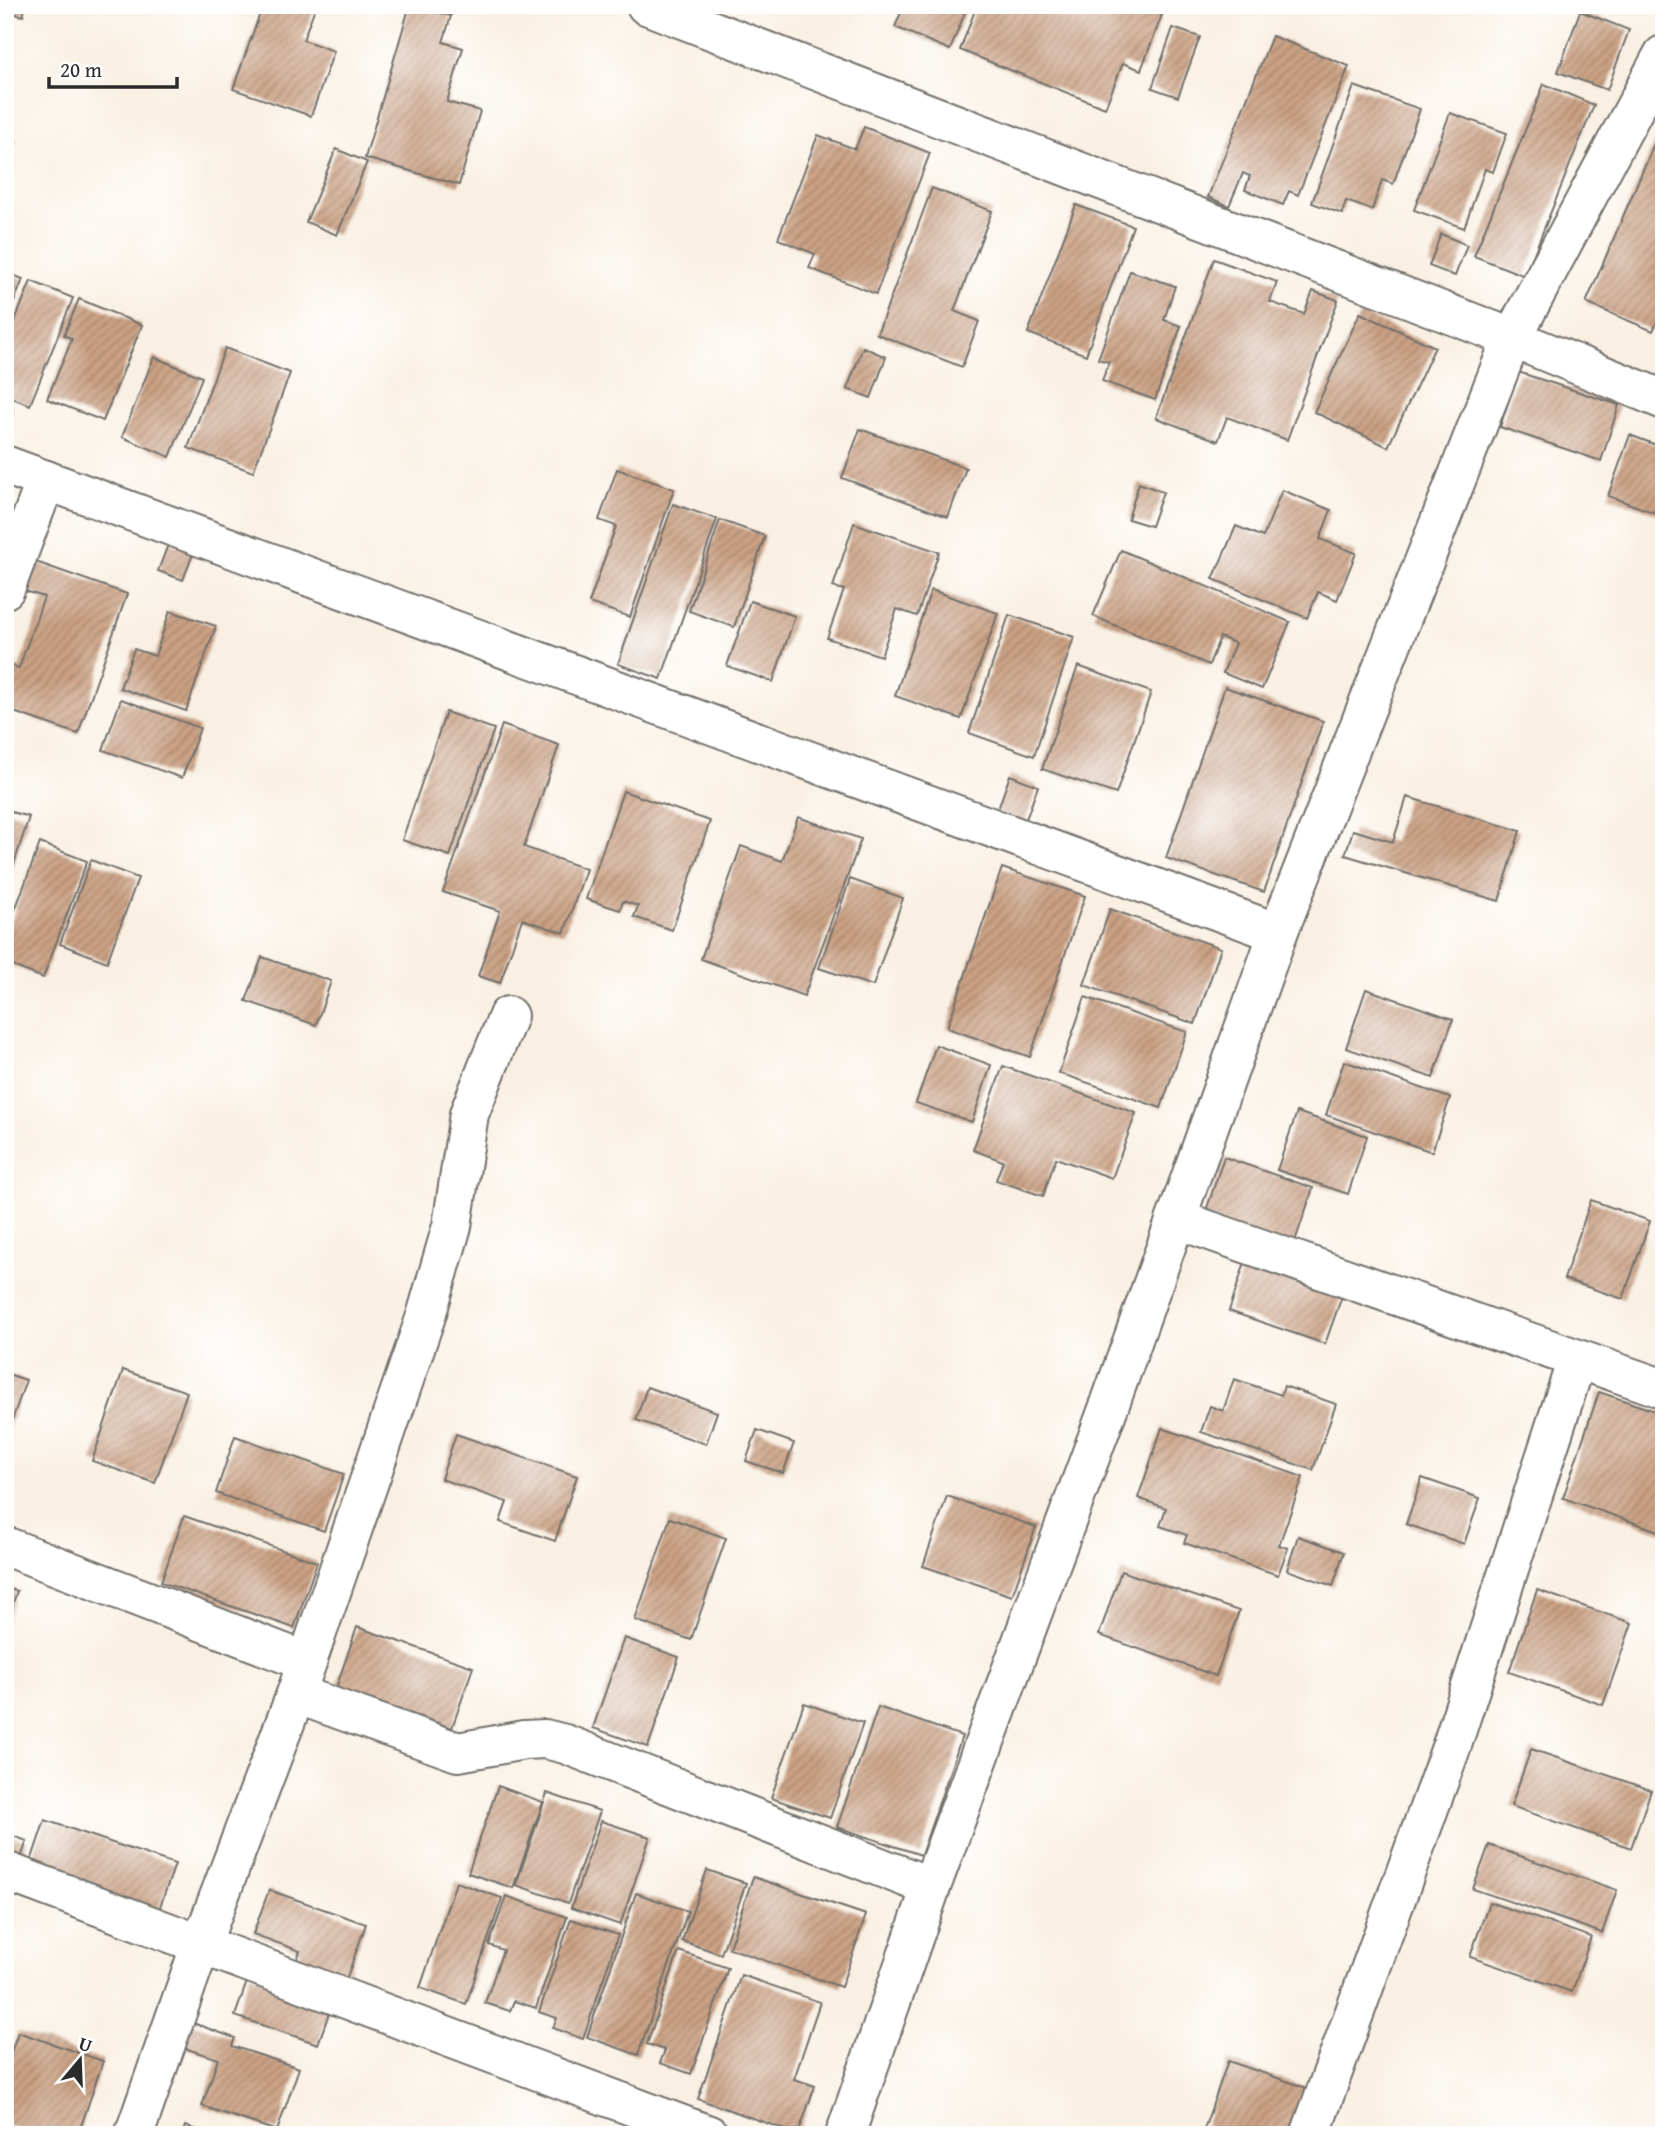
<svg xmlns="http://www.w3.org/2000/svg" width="1669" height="2140" viewBox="0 0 1669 2140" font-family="'Gentium Book Plus',serif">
<defs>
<pattern id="building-hatch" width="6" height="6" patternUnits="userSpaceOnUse" patternTransform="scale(1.75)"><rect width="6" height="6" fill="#cba285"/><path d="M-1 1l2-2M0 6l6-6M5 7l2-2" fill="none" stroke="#a5846d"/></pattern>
</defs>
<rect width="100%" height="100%" fill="#fff"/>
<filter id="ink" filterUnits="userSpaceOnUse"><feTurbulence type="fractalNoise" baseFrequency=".0143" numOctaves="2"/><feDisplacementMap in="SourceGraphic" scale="14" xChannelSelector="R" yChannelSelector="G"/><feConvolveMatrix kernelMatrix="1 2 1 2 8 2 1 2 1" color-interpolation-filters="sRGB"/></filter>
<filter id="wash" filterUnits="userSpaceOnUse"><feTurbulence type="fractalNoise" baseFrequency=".00686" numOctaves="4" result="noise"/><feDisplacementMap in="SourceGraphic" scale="28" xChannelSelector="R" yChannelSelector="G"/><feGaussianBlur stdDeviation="1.57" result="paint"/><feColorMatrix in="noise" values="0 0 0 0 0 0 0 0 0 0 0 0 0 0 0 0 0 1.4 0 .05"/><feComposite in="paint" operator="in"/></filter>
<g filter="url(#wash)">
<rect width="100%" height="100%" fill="#f9f0e3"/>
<g id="blocks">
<g fill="url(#building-hatch)">
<polygon points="5,5 26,5 23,16 5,11"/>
<polygon points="263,5 316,5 303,40 334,51 311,116 233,89"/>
<polygon points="410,5 451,16 443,42 463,48 447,102 480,111 459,185 365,158"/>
<polygon points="904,5 968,5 950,50 895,27"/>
<polygon points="977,5 1137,5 1162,15 1141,70 1123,63 1105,108 960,50"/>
<polygon points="1580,11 1629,30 1607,90 1558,72"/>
<polygon points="1173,28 1200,37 1178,97 1152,88"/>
<polygon points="1272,36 1349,66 1298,195 1289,191 1283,205 1245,190 1250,176 1243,173 1229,206 1208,197"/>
<polygon points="1544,84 1594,105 1525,276 1474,256"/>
<polygon points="1354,86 1420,109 1393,184 1382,180 1372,210 1346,201 1342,214 1312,203"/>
<polygon points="1450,113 1507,133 1493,172 1485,169 1464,228 1414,210"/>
<polygon points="1664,121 1664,306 1653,331 1586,303"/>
<polygon points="864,127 930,153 876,294 809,268 815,254 778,239 818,135 855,149"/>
<polygon points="5,137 16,142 5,166"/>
<polygon points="336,149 367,162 337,235 306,222"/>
<polygon points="932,188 992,211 954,311 979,321 962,367 877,334"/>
<polygon points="1076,205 1133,226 1086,355 1028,333"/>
<polygon points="1441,234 1467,245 1455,276 1429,266"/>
<polygon points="1214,259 1277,282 1270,302 1304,314 1313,291 1338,300 1287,440 1227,417 1218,441 1156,418"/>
<polygon points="1130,271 1175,286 1164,320 1181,326 1155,400 1102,381 1109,362 1098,359"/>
<polygon points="5,272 23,279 5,325"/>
<polygon points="31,281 73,298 30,405 5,395 5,345"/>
<polygon points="79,299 142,325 103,421 47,399 72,339 64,335"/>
<polygon points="1360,313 1435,347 1388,447 1314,412"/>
<polygon points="863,347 886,357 871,398 847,389"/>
<polygon points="225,348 290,373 253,472 188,448"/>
<polygon points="154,357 202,377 170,457 122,437"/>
<polygon points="1518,372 1619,405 1601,461 1500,427"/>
<polygon points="5,405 13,409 5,428"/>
<polygon points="860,429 966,468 948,517 842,478"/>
<polygon points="1630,435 1664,448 1664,498 1658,514 1608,496"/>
<polygon points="617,469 674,489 630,617 589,603 616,526 599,520"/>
<polygon points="1139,483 1163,492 1151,526 1128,519"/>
<polygon points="1282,490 1331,510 1320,539 1356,553 1337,600 1318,592 1307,618 1213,579 1236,526 1263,537"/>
<polygon points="673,504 717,519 661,679 618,664"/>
<polygon points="720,520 765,536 734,627 689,611"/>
<polygon points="854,523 939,552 917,616 897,609 881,656 827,638 844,590 833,587"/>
<polygon points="169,542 194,551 183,580 158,571"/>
<polygon points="1121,550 1290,622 1262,689 1223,673 1235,643 1220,637 1209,665 1093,616"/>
<polygon points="36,562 127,594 78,734 5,709 5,663 19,668 44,597 25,591"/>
<polygon points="931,590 998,613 961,719 895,696"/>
<polygon points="750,601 795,616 773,682 727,666"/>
<polygon points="170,611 216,626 186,711 120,688 134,649 155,656"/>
<polygon points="1009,615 1074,637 1034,756 969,733"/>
<polygon points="1078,666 1151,692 1116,794 1042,769"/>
<polygon points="1225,687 1323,721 1264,892 1166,858"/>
<polygon points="121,699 200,728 182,778 103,750"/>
<polygon points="446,712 494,729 450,856 402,840"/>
<polygon points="502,725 559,745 524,847 586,869 564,933 522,919 500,983 478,976 500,911 443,892"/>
<polygon points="1010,775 1038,786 1025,822 997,812"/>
<polygon points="623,791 710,821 672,930 634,917 638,906 623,901 620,910 586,899"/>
<polygon points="1407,797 1520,831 1499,901 1345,855 1353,830 1393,842"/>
<polygon points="5,810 29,817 8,883 5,882"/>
<polygon points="798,817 861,839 804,996 701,959 741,846 782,861"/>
<polygon points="40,843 87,861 43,978 5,963 5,937"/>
<polygon points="91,860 138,878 107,962 60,944"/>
<polygon points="1002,868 1085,896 1030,1057 947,1028"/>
<polygon points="850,879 903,898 873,986 819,968"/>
<polygon points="1110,909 1221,948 1195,1024 1084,985"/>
<polygon points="262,957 331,981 316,1025 246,1001"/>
<polygon points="1366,989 1453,1019 1433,1078 1346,1048"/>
<polygon points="1085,997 1187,1032 1161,1108 1059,1073"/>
<polygon points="936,1045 991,1065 972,1122 916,1103"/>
<polygon points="1344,1061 1450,1098 1432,1152 1326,1115"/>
<polygon points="1003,1066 1136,1113 1112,1178 1056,1158 1043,1196 996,1180 1003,1161 973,1150"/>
<polygon points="1297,1112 1367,1136 1348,1194 1277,1170"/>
<polygon points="1224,1157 1313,1188 1293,1247 1204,1217"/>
<polygon points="1591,1200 1650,1221 1623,1299 1564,1279"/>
<polygon points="1245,1262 1342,1296 1325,1344 1229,1311"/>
<polygon points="123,1370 187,1392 155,1483 92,1461"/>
<polygon points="5,1373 26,1380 6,1438 5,1438"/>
<polygon points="1234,1379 1281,1395 1284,1386 1336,1404 1313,1470 1201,1432 1210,1406 1223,1411"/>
<polygon points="647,1387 717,1412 706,1444 636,1420"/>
<polygon points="1599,1392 1664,1414 1664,1533 1563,1498"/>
<polygon points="1162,1428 1303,1477 1279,1545 1288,1548 1278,1575 1184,1543 1187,1535 1160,1526 1166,1508 1138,1498"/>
<polygon points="757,1430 794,1443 783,1473 746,1461"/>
<polygon points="456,1434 577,1476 555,1541 500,1522 507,1502 441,1479"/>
<polygon points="235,1436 344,1474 324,1531 216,1493"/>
<polygon points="1422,1478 1480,1498 1464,1544 1406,1524"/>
<polygon points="947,1496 1036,1527 1012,1596 923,1566"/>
<polygon points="184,1516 317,1562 294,1628 161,1582"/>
<polygon points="670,1518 726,1538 691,1640 635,1620"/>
<polygon points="1298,1536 1344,1552 1333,1586 1287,1570"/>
<polygon points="1121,1571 1239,1611 1216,1676 1099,1635"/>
<polygon points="5,1588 17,1591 6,1624 5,1623"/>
<polygon points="1537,1590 1632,1623 1603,1705 1509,1672"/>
<polygon points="357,1627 473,1667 452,1728 336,1688"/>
<polygon points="624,1638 679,1657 648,1747 593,1728"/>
<polygon points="804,1703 863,1723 830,1818 771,1798"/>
<polygon points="878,1707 962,1736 921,1855 837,1827"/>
<polygon points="1531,1749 1651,1790 1631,1848 1511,1806"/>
<polygon points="498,1786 543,1802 513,1888 468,1873"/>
<polygon points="547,1793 600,1811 568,1903 516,1885"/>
<polygon points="45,1820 175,1864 155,1921 26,1876"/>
<polygon points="601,1821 650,1837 620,1925 571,1908"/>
<polygon points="5,1833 27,1841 16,1871 5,1867"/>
<polygon points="1489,1845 1617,1890 1602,1933 1473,1889"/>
<polygon points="707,1870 746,1883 721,1954 682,1941"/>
<polygon points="753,1877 866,1915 841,1987 729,1948"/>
<polygon points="456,1882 502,1898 466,2004 420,1988"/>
<polygon points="269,1890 366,1924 346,1980 296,1962 300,1951 253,1934"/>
<polygon points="636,1893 688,1911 638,2055 587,2037"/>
<polygon points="506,1896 567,1917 536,2008 514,2001 510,2011 485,2003 503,1950 489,1945"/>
<polygon points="1489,1902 1591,1937 1572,1992 1470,1957"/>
<polygon points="571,1919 618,1935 583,2039 553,2028 557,2018 539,2012"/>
<polygon points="679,1951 728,1968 691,2074 660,2063 665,2050 647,2044"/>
<polygon points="250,1973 333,2002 318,2044 235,2016"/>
<polygon points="741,1975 820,2002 794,2079 815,2086 798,2134 698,2099"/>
<polygon points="190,2022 235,2038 232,2046 299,2068 277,2131 202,2106 218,2059 181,2047"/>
<polygon points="18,2032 103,2061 78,2135 36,2135 5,2124 5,2070"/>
<polygon points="1228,2061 1307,2088 1291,2135 1202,2135"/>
<polygon points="185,2126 209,2134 209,2135 182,2135"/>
</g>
</g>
</g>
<g filter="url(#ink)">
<use href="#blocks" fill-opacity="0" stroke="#73706b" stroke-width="2"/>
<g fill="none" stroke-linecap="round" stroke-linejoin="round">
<defs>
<g id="minor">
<polyline points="646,5 1512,338 1664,400"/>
<polyline points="5,465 1278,933"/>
<polyline points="5,589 46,480"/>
<polyline points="1176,1219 1664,1389"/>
<polyline points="5,1546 307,1662"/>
<polyline points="296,1694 458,1752 524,1740 545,1739 565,1744 931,1887"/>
<polyline points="5,1871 709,2135"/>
<polyline points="134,2135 200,1947 296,1694 426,1316 452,1226 469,1114 508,1016"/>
<polyline points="845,2135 931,1887 1111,1401 1278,933 1512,338 1663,55"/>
<polyline points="1310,2135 1452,1745 1577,1359"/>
</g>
</defs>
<use href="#minor" stroke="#73706b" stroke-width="42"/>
<use href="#minor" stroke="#fff" stroke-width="38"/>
</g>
</g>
<rect width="1669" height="2140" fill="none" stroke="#fff" stroke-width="28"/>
<g transform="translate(80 2060) rotate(19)" stroke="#ffffff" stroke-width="5" paint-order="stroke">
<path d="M0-5L12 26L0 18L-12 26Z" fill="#2b2b2b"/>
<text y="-10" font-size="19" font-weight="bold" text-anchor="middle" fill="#2b2b2b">U</text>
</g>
<path d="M49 77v10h128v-10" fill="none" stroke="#2b2b2b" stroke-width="3.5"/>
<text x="60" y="77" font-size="21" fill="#2b2b2b" stroke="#ffffff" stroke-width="5" paint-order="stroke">20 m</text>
</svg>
